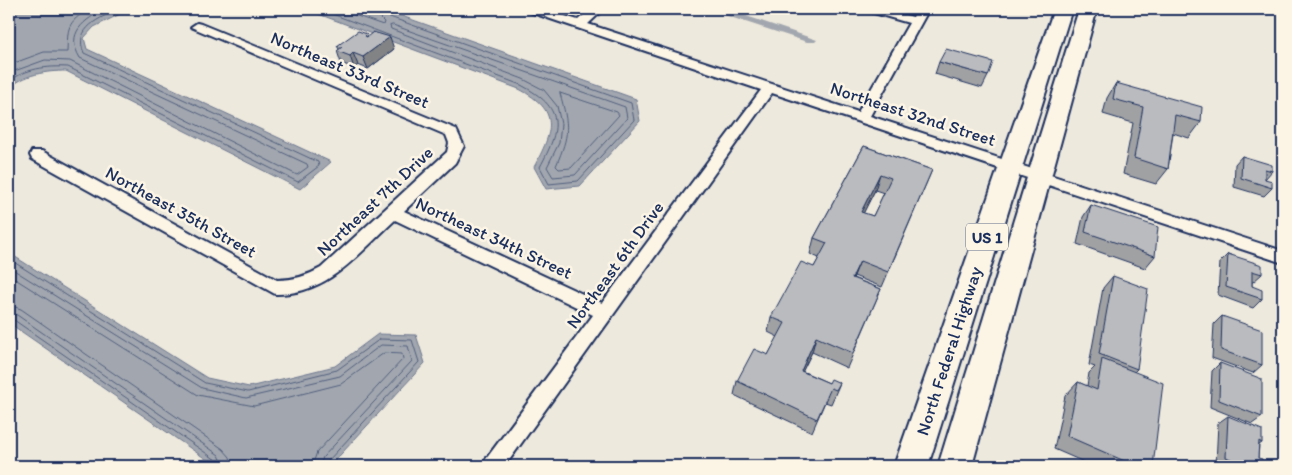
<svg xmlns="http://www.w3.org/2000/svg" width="1292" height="475" viewBox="0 0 1292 475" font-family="Itim,sans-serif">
<rect width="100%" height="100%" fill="#eee9dd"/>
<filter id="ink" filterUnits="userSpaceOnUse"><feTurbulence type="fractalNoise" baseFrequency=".02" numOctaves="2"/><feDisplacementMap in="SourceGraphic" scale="10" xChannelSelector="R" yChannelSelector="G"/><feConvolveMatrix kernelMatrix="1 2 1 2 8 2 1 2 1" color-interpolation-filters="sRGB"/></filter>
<g filter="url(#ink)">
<g fill="#a2a7af" stroke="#6c778f">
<path d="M9 9H130L94 27 84 38 87 49 331 162 300 189 66 71C47 71 23 74 9 89Z"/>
<path d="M305 9H382L636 99 640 121 580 186 546 189 534 167C553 131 561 111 519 89Z"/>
<polygon points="9,253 207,378 249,387 335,366 378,334 416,335 425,363 330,466 216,466 9,323"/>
</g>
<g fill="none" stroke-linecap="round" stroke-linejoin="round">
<g stroke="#515f7e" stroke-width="1">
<path d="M319 9 521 85C565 108 561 128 540 167L549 184 578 181 634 120 631 103 387 16 383 9"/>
<polyline points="337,9 383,25 384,22 378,16 377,9"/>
<polygon points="393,25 625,107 627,118 575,175 553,177 547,167 559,143 561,124 557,106 544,90 523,79 391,29 390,26"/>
<path d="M9 65 44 52H67C68 28 66 23 89 9"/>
<path d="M9 73 45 60 70 61 297 175 308 167 307 164 80 58C65 33 84 20 105 9"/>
<path d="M9 82C25 68 47 66 68 67L298 182 319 166 318 162 84 53C73 28 100 18 119 9"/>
<path d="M560 93 617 112 619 115 571 168 559 169 556 166C570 133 569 127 560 93Z"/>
<polyline points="9,259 205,383 248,392 337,370 380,339 412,340 419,362 328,461 326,466"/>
<polyline points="9,267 202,388 246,398 340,376 381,345 408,346 412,361 323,457 320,466"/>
<polyline points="9,275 198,395 254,406 341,384 384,353 402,354 403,359 317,452 312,466"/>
<polyline points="9,305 21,309 223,449 230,457 232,466"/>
<polyline points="9,313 17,315 219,455 224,466"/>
<polyline points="9,319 14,320 216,460 218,466"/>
</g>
<polygon fill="#a2a7af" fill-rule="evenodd" points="711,9 726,9 817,40 815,42 807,42 712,11"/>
<defs>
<path id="street" d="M525 9H542L578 20 591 9H604L588 24 858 112 909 23 867 11 865 9H884L913 17 917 9H929L870 116 1283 251V263L772 93 505 466H483L486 459 593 315 395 220C359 253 328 295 275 294L32 159 30 155 32 151H42L277 280C294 280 307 276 321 268L447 152 449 143 446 135 191 27 197 23 201 24 456 129 464 146 455 163 404 211 602 303 761 90 527 11Z"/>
<g id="primary">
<polygon points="1054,9 1072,9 928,466 894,466"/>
<polygon points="1079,9 1097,9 972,466 938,466"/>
</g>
</defs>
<use href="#street" stroke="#1b2f5e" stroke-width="4"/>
<use href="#primary" stroke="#1b2f5e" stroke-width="4"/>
<use href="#street" fill="#fcf5e5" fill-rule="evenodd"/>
<use href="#primary" fill="#fcf5e5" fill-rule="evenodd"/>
</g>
<g fill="#a0a1a3" stroke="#1b2f5e" fill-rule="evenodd">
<polygon points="367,36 394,49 368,69 358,65 354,68 341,63 337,51 339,49 337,46"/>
<polygon points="939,62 988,76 982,88 935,74"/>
<polygon points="1116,83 1201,122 1189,138 1173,133 1168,169 1156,184 1123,174 1133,123 1103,114 1107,98"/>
<path d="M864 146 932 170 882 287 854 276 853 278 881 289 847 368 812 352 802 371 829 383H840L831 404 825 402 812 432 734 395 737 381 768 355 778 337 768 332 771 317 814 267 819 258 810 254 814 238ZM875 190 884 193 873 216 863 213Z"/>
<polygon points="1242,156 1272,171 1265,179 1272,188 1264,196 1234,187 1235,164"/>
<polygon points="1091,205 1155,256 1145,268 1077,244 1083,217"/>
<polygon points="1228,254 1262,274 1253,282 1252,282 1252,286 1262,299 1253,308 1218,295 1220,262"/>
<polygon points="1113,276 1137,369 1134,372 1153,466 1093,466 1054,449 1065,396 1078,382 1087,386 1089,373 1095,367 1089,365 1103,288"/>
<polygon points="1222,316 1262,365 1253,373 1212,358 1214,324"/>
<polygon points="1220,363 1262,417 1252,424 1210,407 1212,371"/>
<polygon points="1228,416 1262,443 1259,445 1258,458 1262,466 1221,466 1216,464 1218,423"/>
</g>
<g fill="#828385" stroke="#1b2f5e">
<polygon points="390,37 394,49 368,69 363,57"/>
<polygon points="353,53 358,65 354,68 350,56"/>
<polygon points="880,174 875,190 856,228 861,212"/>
<polygon points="860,261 854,276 846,293 852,278"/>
<polygon points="816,337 812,352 796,385 801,371"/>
</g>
<g fill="#babbbe" stroke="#1b2f5e" fill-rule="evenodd">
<polygon points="358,31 367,34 365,36 367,37 373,32 390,37 363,57 353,53 350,56 337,51 342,47 337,46"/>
<polygon points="946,49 993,62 988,76 939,62"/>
<polygon points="1116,83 1202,107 1201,122 1175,115 1168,169 1134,158 1143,107 1113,99"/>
<path d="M864 146 932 170 888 272 860 261 852 278 881 289 853 353 816 337 801 371 829 383 831 379 840 383 836 390 831 388 817 419 737 381 754 349 768 355 785 323 771 317 801 262 814 267 827 243 814 238ZM880 174 891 178 873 216 861 212Z"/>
<polygon points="1242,156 1272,165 1272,171 1265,169 1265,179 1272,181 1272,188 1241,178"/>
<polygon points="1091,205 1158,227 1155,256 1085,232"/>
<polygon points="1228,254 1262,265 1262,274 1252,271 1252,286 1262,290 1262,299 1226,287"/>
<polygon points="1113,276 1148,289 1137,369 1099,354"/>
<polygon points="1222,316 1262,330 1262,365 1221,350"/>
<polygon points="1102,359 1163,383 1153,466 1136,466 1067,436 1078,382 1097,390"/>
<polygon points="1220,363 1262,379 1262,417 1219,400"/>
<polygon points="1228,416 1262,430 1262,443 1259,441 1258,458 1262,459 1262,466 1247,466 1226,457"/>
</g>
</g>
<g text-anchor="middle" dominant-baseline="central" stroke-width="5" stroke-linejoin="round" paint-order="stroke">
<rect fill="#fcf5e5" stroke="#5e6a86" stroke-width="1" x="966" y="223.5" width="42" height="27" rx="4"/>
<g font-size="16" font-weight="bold" fill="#1b2f5e">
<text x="987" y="237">US 1</text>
</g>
<g font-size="18" fill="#1b2f5e" stroke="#fcf5e5">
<text transform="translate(350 70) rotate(23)">Northeast 33rd Street</text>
<text transform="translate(913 114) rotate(18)">Northeast 32nd Street</text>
<text transform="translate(375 201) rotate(-43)">Northeast 7th Drive</text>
<text transform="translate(181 212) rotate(29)">Northeast 35th Street</text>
<text transform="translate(494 238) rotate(25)">Northeast 34th Street</text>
<text transform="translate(615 265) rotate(-54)">Northeast 6th Drive</text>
<text transform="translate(949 351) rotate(-72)">North Federal Highway</text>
</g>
</g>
<rect width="1292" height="475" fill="none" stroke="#fcf5e5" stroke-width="30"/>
<rect x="15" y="15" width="1262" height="445" fill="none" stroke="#1b2f5e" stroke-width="2" filter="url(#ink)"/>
</svg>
